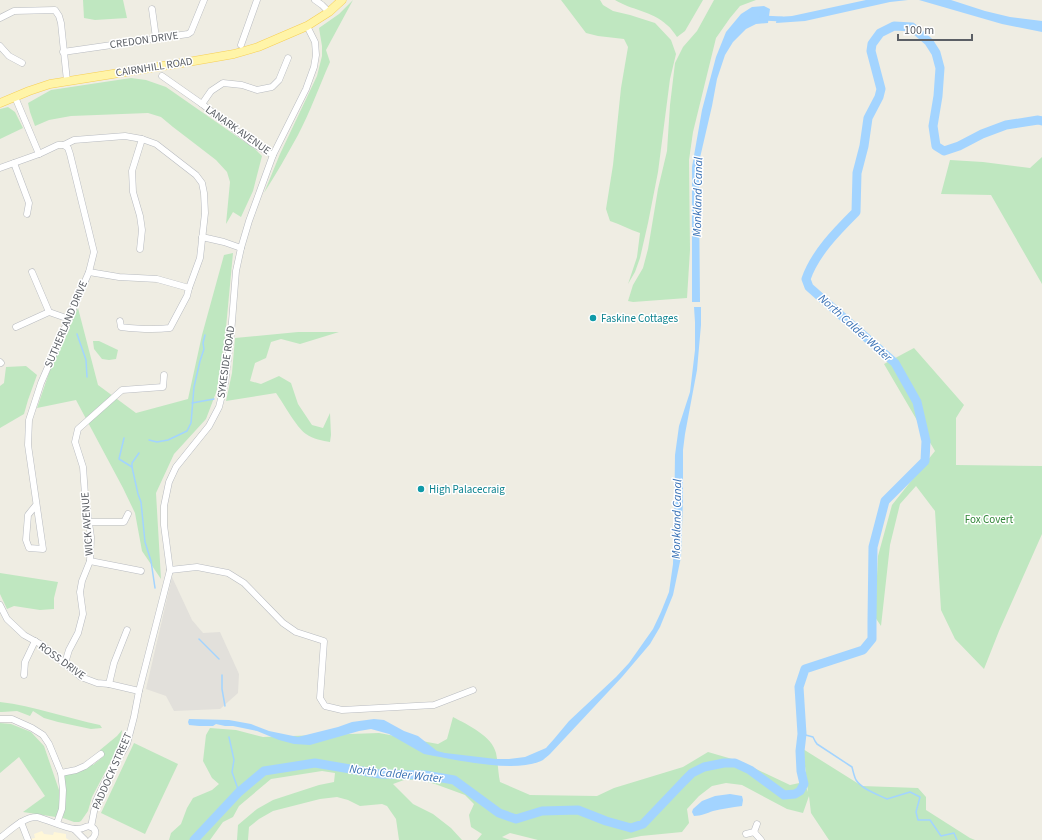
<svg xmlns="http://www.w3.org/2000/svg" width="1042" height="840" viewBox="0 0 1042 840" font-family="'Source Sans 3',sans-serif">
<rect width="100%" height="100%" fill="#efede3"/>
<polygon fill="#fff7d8" points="42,831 44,834 53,835 54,832 66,834 66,838 69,840 31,840 30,839 35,838 34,834"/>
<polygon fill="#e2e0db" points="172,577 192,620 203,633 220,632 239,674 238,693 220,709 174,711 166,696 146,689"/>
<g fill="#bfe7c0">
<polygon points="83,0 123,0 127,18 95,20 84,18"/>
<path d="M353 0 326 50 330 62C319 87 310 112 298 135 287 155 276 174 264 193L280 154 317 76 322 56V46L319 28 339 14Z"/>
<path d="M561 0H600L603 5 613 11 630 15 655 23 671 40 676 54 670 79 658 172 648 223 640 258 635 272 628 284 637 257 640 233C630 230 620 224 610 221L606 209 613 165 621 88 628 47 624 39 598 36 586 33Z"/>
<path d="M615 0H703L685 31 677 37C674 33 671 28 667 25 652 11 631 10 615 0Z"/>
<polygon points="714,0 756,0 740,6 730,18 716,38 693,132 689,160 690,250 687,298 633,302 628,301 633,285 643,268 648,249 658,189 667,151 670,105 675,63 683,47 697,31"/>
<polygon points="131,78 146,80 166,87 255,149 262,156 253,191 241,217 233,212 226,224 230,182 227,172 216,160 190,140 173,127 161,117 148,113 71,116 49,120 35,126 30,112 28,103 51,90"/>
<polygon points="8,107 15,112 23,128 0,139 0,109"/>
<polygon points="1042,157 1042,284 991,195 941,194 950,160 983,162 1030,168"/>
<polygon points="233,253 225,338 217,390 206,419 174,454 156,493 161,579 142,551 135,513 123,488 76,400 37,408 50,370 78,308 98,385 136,413 188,399 202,335 224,255"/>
<path d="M298 332H339L300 344 281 339 271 342 266 358 255 363 250 381 261 384 279 376 291 383 298 404 312 425 323 428 330 413 331 435 330 442C323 441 313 439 306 434 296 427 284 404 276 393L226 401 232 373 235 338Z"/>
<polygon points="93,341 99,341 118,350 116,359 109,360 102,359 94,349"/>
<polygon points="914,348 964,405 956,418 956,465 1042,466 1042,534 999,631 984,669 955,639 941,610 935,511 916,486 900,504 890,545 881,626 875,617 878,556 892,505 935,451 884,364"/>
<polygon points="26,366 37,375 28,400 24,414 0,428 0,386 4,383 6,367"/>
<polygon points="0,573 58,582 54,598 54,609 40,610 14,606 7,609 0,594"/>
<path d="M0 702C34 706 67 718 100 725L102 728 91 729 58 722 44 718 33 711 30 716 17 711 2 712H0Z"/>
<path d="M453 717C468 725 492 736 496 753 498 762 498 772 500 782L530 795 597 796 614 788 683 767 708 752 739 761 790 785 804 782 808 792 803 749 862 786 918 788 926 797V810L970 838 975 840H829L811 813 809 796 803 813 787 809 742 785 726 783 712 786 699 796 687 809 689 823 682 832 641 836 622 840H538L510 833 502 837 510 840H477L482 834 471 827 469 815 474 804 465 795 435 784 420 780H404L393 784 413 804 433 814 451 828 462 840H399L396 819 387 806 382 804 360 806 348 800 337 797 320 799 273 811 259 819 249 827 248 840H237L238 825 257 809 273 800 319 785 334 782 335 773 322 771 271 779 239 806 233 817 223 822 210 840H169L171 833 181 824 187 808 193 798 212 790 219 784 212 778 203 761 206 735 210 728 236 730 263 737 379 733 438 744 447 739Z"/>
<polygon points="0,723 11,724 31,732 44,746 59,790 59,810 56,817 23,812 45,796 19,757 0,773"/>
<polygon points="122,730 122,731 119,746 92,797 88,811 81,821 79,822 74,822 63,818 64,790 64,774 79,772 91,764 93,765 104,756 100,750 117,736"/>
<polygon points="134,743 178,764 145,834 101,813"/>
</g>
<g fill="#a3d4ff">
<polygon points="866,0 908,0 890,2 805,21 776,23 777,17 792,16"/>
<polygon points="919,0 951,0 985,11 1010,17 1042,21 1042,32 1002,24"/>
<polygon points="764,6 770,9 768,23 756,24 746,29 733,42 725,55 717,79 712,106 699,162 699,192 700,302 692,302 692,167 702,110 716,57 726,32 741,14 752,7"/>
<path d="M694 307H701V325L697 370 685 434 683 450V500L681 557 673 595 660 627 650 644 622 677 550 754C548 756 545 758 543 760 517 774 458 760 429 755L424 754 389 734 371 729 359 731 310 745 294 744 279 740 257 731 233 726H225L216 724 213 726H199L189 725 188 722 189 719H190L229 720 251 724 269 731 298 737 338 727 352 722 374 719 384 720 404 731 418 736 437 751 445 753 496 759H509L525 757 546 748 554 739 569 721 616 677 629 663 653 629 661 612 669 592 673 564 674 531 675 455 679 426 690 392 695 350V322Z"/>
<path d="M730 794 742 796 743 800 742 806C732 807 722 809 713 811 707 813 701 816 694 816L692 812 693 809 702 801 715 796Z"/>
</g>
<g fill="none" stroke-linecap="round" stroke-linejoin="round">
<g stroke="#a3d4ff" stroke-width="1.5">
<polyline points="77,334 86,360 87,377"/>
<polyline points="192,403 214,399"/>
<polyline points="124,438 119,459 132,467 138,494 141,502 145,542 151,561 155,588"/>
<polyline points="149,440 157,442 168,440 187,431 191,423 194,387 200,361 204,349 203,343 205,335"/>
<polyline points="132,467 132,463 139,453"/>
<polyline points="199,639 219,659"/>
<polyline points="222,675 222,689 225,706"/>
<path d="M802 734 813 737 815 741 817 744 852 767C853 771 854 776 856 780 863 790 877 794 887 799L910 792 920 797 916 812 918 820H930L941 836 954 833 957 840"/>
<polyline points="229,737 234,760 232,772 239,792"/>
</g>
<polyline stroke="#a3d4ff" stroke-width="5" points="762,18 782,19"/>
<path stroke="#a3d4ff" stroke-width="9" d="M194 840 239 792 264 771 315 763 380 774 425 775 454 780 499 813 516 819 542 811 578 810 606 821 631 828 643 824 684 781 692 773 704 767 724 763H735L750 770 784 795 795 794 800 791 804 784 801 771 800 751 802 734 799 687 805 669 863 650 872 639V621L873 547 885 501 925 461 926 441 917 402 895 363 809 287 806 279C815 253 837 231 856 212L857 173 864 146 868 118 879 97 881 89 871 51 872 44 880 33 894 26 912 27 929 42 936 53 940 68 938 96 933 126 936 146 944 151 959 146 982 134 1006 125 1038 120 1042 121"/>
<defs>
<g id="minor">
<polyline points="315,0 322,5 329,12"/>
<polyline points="152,9 156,38"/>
<polyline points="0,18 14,11 55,10 59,16 61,23 67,81"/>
<polyline points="241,45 257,0"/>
<polyline points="0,46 9,56 22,63"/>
<polyline points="63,52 188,34 191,32 204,0"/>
<polyline points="162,76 202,104"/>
<polyline points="15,97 39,154"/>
<polyline points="273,155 252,143 202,104 211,91 223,83 242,85 257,90 272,87 279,80 288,58"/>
<polyline points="14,163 29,203 27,214"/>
<path d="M0 168 39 154 58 145H64L74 140 125 136 142 139 156 144 196 175 202 183 204 193 205 213 200 258 189 288 187 296 170 328C155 330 137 329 121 327L120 321"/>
<polyline points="202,237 224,242 241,248"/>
<polyline points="140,249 142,230 140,216 133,192 132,171 142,139"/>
<polyline points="32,272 49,312 69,319"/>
<polyline points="89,272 119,277 157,279 189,288"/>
<polyline points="16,327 49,312"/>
<polyline points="0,362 1,363"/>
<polyline points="36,505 28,515 26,540 29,548 43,549 28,445 29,420 41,383 89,272 94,252 70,154 68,148 64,145"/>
<polyline points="89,522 124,522 128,514"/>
<polyline points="90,561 141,571"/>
<polyline points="170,570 197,567 228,573 244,583 283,623 296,632 324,641 320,698 325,706 342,710 434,705 473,690"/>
<polyline points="0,605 7,619 24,635 42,645 81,677 97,683 109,684 139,691"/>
<polyline points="65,663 69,650 78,633 83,614 80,592 82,581 90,561 91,537 85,495 83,467 75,442 78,429 122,390 163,387 164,375"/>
<polyline points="24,675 25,662 35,641"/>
<polyline points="109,684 114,663 127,630"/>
<polyline points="0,719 12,719 32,728 43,735 49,744 61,773 63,790 62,809 57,823"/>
<polyline points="61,773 76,770 85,766 101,754"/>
<polyline points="21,822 28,840"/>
<polyline points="91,827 96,801 105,782 127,744 134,717 139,691 170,570 164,525 164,506 169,482 176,467 209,426 219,407 225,383 231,334 236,271 241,248 249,221 273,155 306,89 314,67 316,55 315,42 307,26"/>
<polyline points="74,829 85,840"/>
<polyline points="754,832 761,840"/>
<polyline points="746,834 754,832 757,824"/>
<path d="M0 838C11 830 23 817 37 817 48 820 63 827 74 829 76 829 81 829 83 828 86 827 88 825 92 827 98 831 95 837 91 840"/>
</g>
<polyline id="major" points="0,103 29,91 50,84 188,62 234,54 258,47 307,26 329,12 342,0"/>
</defs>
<use href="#minor" stroke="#b8bbc0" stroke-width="7"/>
<use href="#major" stroke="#f7cf54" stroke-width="9"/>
<use href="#minor" stroke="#fff" stroke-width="6"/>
<use href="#major" stroke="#fff4a8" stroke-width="8"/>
</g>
<g fill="#0f9aa8" stroke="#fff" stroke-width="1.5">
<circle cx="593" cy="318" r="4"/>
<circle cx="421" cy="489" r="4"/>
</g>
<g text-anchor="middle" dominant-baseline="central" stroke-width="3" stroke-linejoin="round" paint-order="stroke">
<g font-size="11" fill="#5b5f65" stroke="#fff">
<text transform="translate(144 40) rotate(-8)">CREDON DRIVE</text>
<text transform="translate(154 67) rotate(-9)">CAIRNHILL ROAD</text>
<text transform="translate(238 130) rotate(35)">LANARK AVENUE</text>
<text transform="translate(66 324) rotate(-67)">SUTHERLAND DRIVE</text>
<text transform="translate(226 362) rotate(-82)">SYKESIDE ROAD</text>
<text transform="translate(87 524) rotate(-94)">WICK AVENUE</text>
<text transform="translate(62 661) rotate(36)">ROSS DRIVE</text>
<text transform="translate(112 771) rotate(-66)">PADDOCK STREET</text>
</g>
<g font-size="11" fill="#0d838f" stroke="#fff" text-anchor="start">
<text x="601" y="318">Faskine Cottages</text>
<text x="429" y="489">High Palacecraig</text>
</g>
<g font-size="11" fill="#318638" stroke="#fff">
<text x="989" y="519">Fox Covert</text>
</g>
<g font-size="12" font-style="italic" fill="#3b73b6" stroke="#fff">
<text transform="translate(698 197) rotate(-89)">Monkland Canal</text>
<text transform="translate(855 328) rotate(42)">North Calder Water</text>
<text transform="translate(677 519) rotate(-89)">Monkland Canal</text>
<text transform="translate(396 774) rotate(6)">North Calder Water</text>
</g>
</g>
<path d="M898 34v6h74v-6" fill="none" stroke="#5b5f65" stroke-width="2"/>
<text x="904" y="34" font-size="12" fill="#5b5f65" stroke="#ffffff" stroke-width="3" paint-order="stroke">100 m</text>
</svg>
